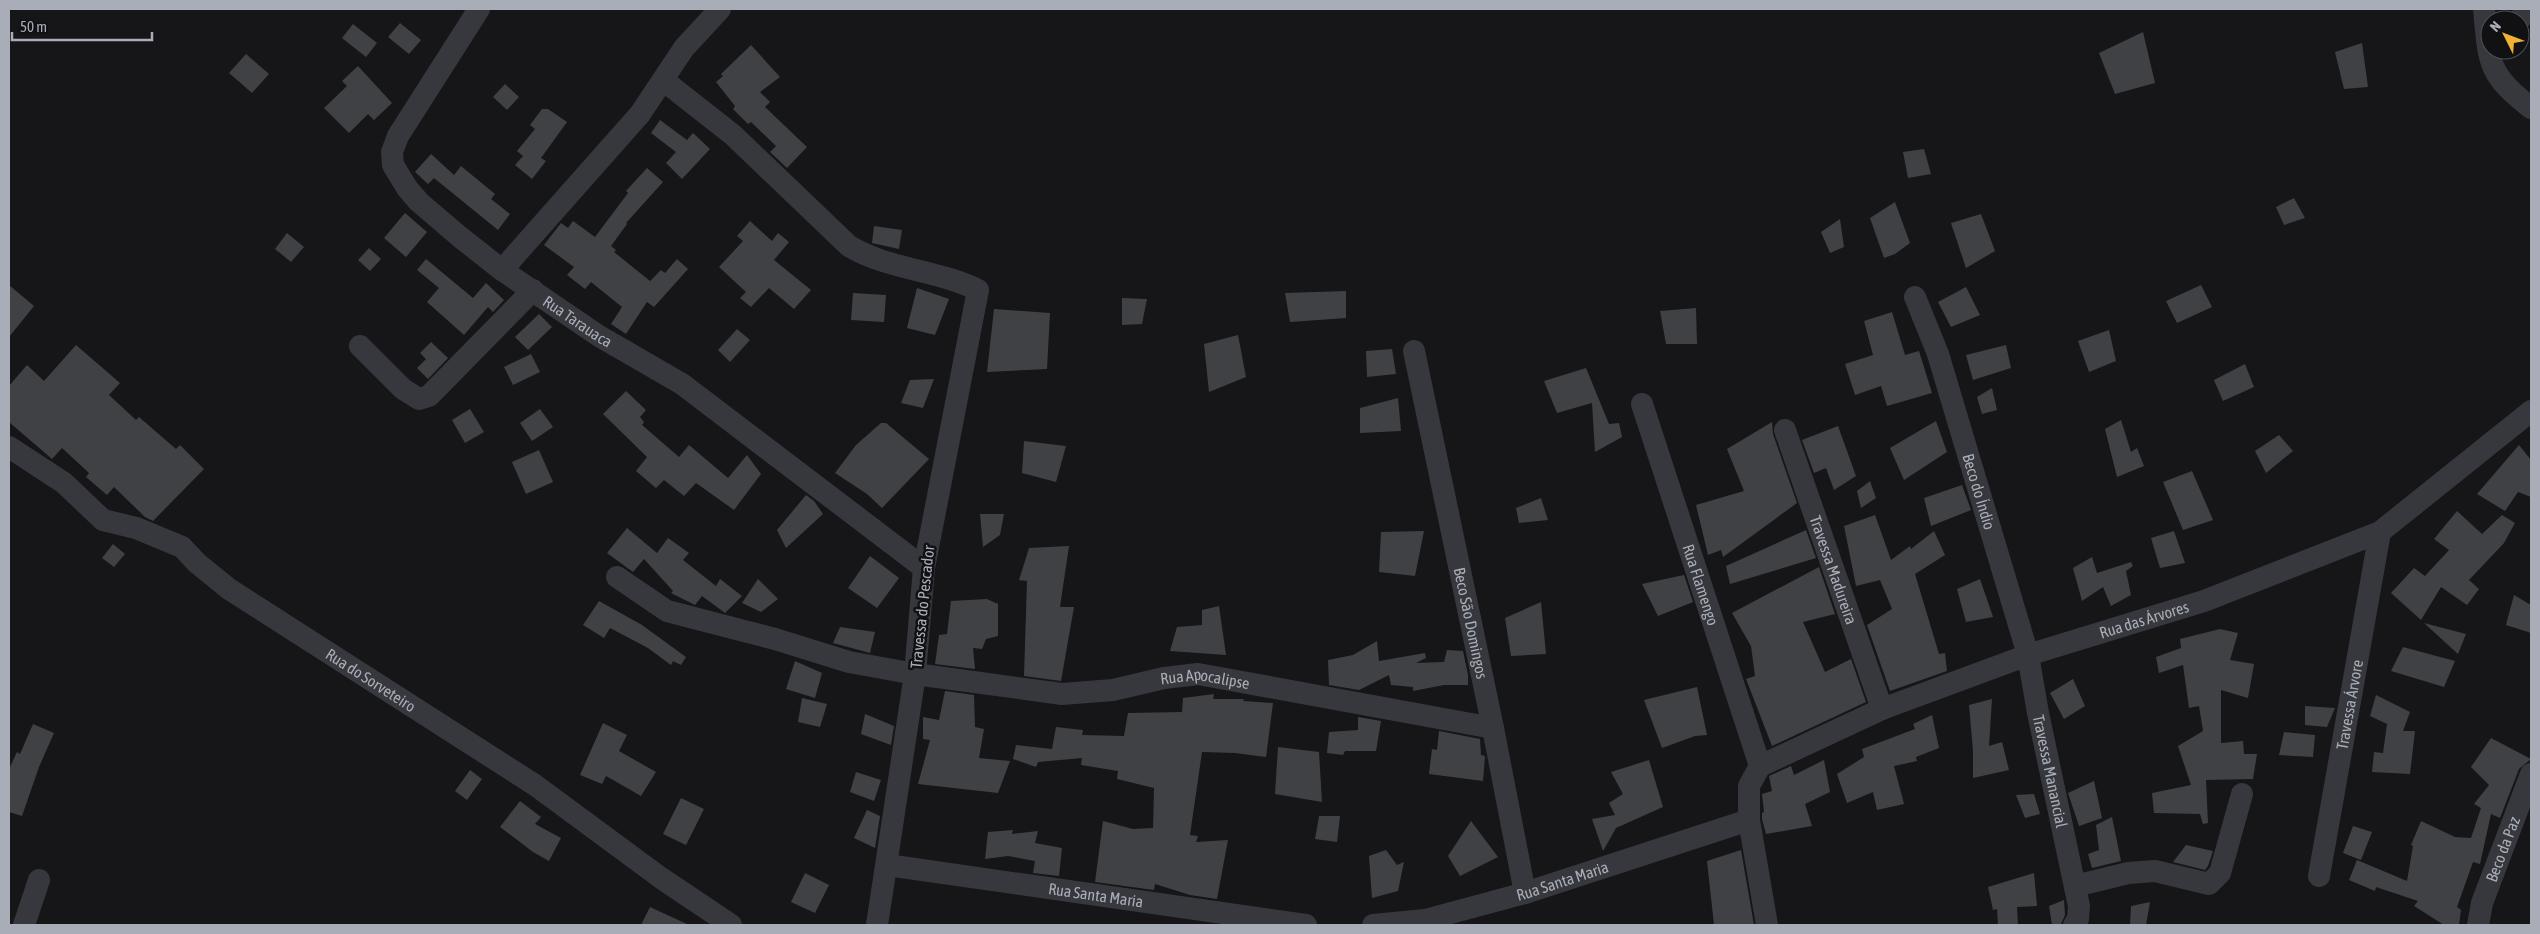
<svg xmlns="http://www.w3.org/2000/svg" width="2540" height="934" viewBox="0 0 2540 934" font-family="'Asap Condensed',sans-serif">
<rect width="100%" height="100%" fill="#161618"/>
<g fill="#404145">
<polygon points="400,23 421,40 409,54 388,37"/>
<polygon points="353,24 377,43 366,57 342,38"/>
<polygon points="2143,32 2155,83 2115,94 2099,53"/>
<polygon points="2362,43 2368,87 2344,89 2335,52"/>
<polygon points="751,45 780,77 760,92 770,102 765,107 807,147 787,168 770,152 776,146 751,122 748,124 733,109 735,106 716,82 723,76 721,74"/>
<polygon points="246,54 269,74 252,93 229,73"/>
<polygon points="358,66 392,103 374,120 368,114 349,133 324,108 347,86 342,81"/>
<polygon points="505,84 519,97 507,110 493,97"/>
<polygon points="542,109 548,109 567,122 541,158 546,161 532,179 515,165 523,156 517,151 535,129 530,125"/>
<polygon points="660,120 687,140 693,133 710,149 682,179 666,163 676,152 651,133"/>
<polygon points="1924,149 1931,174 1908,178 1903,152"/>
<polygon points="431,154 454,175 461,166 495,194 491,199 510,214 498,230 434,178 428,184 415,172"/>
<polygon points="647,168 663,182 626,223 627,224 611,246 616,250 614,252 650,281 661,270 665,273 677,259 688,269 654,307 647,302 626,334 611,324 622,307 591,282 585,289 567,275 574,267 544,245 561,223 568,228 573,221 595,237 628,193 626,191"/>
<polygon points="2294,198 2305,218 2284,225 2276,207"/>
<polygon points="1895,202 1910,243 1895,254 1884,258 1870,218"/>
<polygon points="405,213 427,232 406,257 384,238"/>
<polygon points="1981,214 1995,251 1966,268 1951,223"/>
<polygon points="1840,219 1844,247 1830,253 1821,232"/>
<polygon points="750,221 772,241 778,233 789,242 774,260 811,290 794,309 769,288 751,307 740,298 746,292 719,267 743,241 737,236"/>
<polygon points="874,226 902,230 899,249 872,243"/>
<polygon points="287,233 304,247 291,262 275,249"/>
<polygon points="369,248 381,259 370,271 358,260"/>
<polygon points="426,259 473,298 486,283 504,300 493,312 488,307 464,335 427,302 439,288 417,270"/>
<polygon points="9,285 34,306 9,337"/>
<polygon points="2201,285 2212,307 2177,323 2166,301"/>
<polygon points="1966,287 1980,315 1951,327 1938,302"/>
<polygon points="917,288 949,299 935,335 907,328"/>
<polygon points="1346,291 1346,318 1290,322 1285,293"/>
<polygon points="853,293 886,295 884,322 851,320"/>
<polygon points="1122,298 1147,299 1142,324 1122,325"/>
<polygon points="1696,308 1697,344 1666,344 1660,311"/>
<polygon points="994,309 1050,313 1047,369 987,372"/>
<polygon points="1892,312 1905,355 1919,351 1932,393 1887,406 1881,386 1855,395 1845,364 1873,355 1864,321"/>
<polygon points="539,314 552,327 528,350 515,337"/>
<polygon points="737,329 750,340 730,362 718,350"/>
<polygon points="2109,330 2116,361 2089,372 2078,341"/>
<polygon points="1238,335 1246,377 1209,392 1204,344"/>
<polygon points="431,342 448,358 428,379 417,368 426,359 420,353"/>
<polygon points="76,345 120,383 109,395 136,420 139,417 176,449 180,445 204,469 153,521 145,517 114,487 107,495 86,477 89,473 62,448 52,459 9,422 9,386 27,365 44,381"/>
<polygon points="2006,345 2011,368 1973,380 1966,355"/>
<polygon points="1392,349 1396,374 1367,377 1366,351"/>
<polygon points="531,354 540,372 513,385 504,367"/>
<polygon points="2245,364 2254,387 2223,401 2214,380"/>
<polygon points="1586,368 1609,424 1619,423 1622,437 1595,452 1592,403 1557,413 1544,381"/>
<polygon points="934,379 923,408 901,403 910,380"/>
<polygon points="1992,388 1997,410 1982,414 1977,397"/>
<polygon points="626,391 646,410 640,417 644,422 642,425 679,457 689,445 728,478 747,455 761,474 734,510 696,483 684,496 664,480 656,488 636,471 647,457 603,414"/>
<polygon points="1398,398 1401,431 1360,433 1360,408"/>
<polygon points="470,409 484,432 465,443 452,420"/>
<polygon points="540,409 553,427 532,441 520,423"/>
<polygon points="2121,420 2131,452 2137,448 2144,466 2117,477 2105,429"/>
<polygon points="1936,421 1947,452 1904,480 1890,448"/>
<polygon points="1772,422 1773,434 1797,503 1723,557 1721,550 1708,555 1696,505 1744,491 1727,449"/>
<polygon points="881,423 886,423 929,459 882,508 867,494 835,473 856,445"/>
<polygon points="1838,426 1856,476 1834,490 1826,468 1814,473 1802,440"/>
<polygon points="2279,435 2293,451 2266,473 2255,451"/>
<polygon points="1024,441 1066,446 1056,482 1022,473"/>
<polygon points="2519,445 2531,460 2531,497 2518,492 2505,511 2477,494"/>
<polygon points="539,450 553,482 526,494 512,462"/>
<polygon points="2192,471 2213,520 2183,530 2163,482"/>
<polygon points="1870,481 1876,498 1861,508 1857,491"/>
<polygon points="1962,485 1971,510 1931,526 1924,498"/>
<polygon points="806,495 814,501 823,514 786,548 777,530"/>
<polygon points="1541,498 1548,520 1519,523 1516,508"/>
<polygon points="2457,511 2482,534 2502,515 2515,523 2504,543 2469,580 2479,589 2467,605 2441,587 2421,620 2391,593 2414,568 2425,576 2449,550 2434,539"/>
<polygon points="980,514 1004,514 1000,535 983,547"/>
<polygon points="1875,515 1891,560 1910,546 1911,549 1934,531 1945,555 1915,574 1939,654 1945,653 1947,671 1890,691 1867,625 1892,609 1880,580 1856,586 1844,526"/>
<polygon points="627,528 657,553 668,538 689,553 683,560 716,586 720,579 742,596 725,613 702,596 695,605 671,593 673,591 644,559 633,572 607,553"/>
<polygon points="1806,530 1816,558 1730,584 1726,566"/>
<polygon points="1424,531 1415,576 1379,572 1381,532"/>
<polygon points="2174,531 2185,563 2160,568 2151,538"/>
<polygon points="113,544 125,554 114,567 102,558"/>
<polygon points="1069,546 1060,607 1074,607 1061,681 1024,676 1027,581 1019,580 1029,548"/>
<polygon points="870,556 899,578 877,608 848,588"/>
<polygon points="2092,557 2097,573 2131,562 2133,566 2126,571 2131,595 2111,606 2103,587 2082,601 2073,568"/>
<polygon points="1819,567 1835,614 1803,622 1825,672 1851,659 1866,702 1772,746 1746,679 1755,676 1751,646 1732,613"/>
<polygon points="1684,575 1693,602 1658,616 1642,584"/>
<polygon points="758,579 778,599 761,612 742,603"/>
<polygon points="1980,579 1993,617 1966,622 1957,589"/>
<polygon points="2514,595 2531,605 2531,633 2506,625"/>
<polygon points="987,599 998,604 998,636 986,639 982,649 973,648 975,669 935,664 939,635 947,634 951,601"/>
<polygon points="599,601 642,625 686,657 681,665 673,661 671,665 648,648 610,628 604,638 583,625"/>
<polygon points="1541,602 1546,654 1511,656 1505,618"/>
<polygon points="1219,606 1226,655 1170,651 1177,627 1202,625 1202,610"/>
<polygon points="2424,623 2466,634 2458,654"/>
<polygon points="840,627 875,632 870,653 833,643"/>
<polygon points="2220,629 2238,633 2230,660 2254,664 2248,698 2221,690 2221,743 2243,741 2244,754 2257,754 2253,779 2206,780 2208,823 2203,824 2200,814 2154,813 2152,793 2191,785 2178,746 2203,731 2199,706 2189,708 2183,665 2159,673 2156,657 2181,648 2180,639"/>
<polygon points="1377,641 1379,661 1425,653 1426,658 1416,663 1444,662 1447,650 1463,651 1468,675 1468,685 1444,685 1413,691 1413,687 1391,685 1389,675 1359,690 1329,685 1328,660 1353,655"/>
<polygon points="2403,647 2455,661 2444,687 2391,671"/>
<polygon points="795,661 822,673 815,698 786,689"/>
<polygon points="2073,679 2085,706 2064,719 2050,693"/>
<polygon points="1697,687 1707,735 1695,736 1662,748 1644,700"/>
<polygon points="945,691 974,695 975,727 984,729 979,758 1010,761 998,793 918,784 930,740 923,739 923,717 939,720"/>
<polygon points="1214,694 1213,699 1244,699 1243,701 1273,703 1266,757 1235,753 1202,752 1190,835 1198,836 1196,842 1228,840 1217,899 1190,895 1155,884 1154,890 1095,882 1103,821 1133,829 1153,828 1154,788 1117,779 1118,771 1081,765 1082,758 1038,762 1036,767 1013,759 1016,745 1052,749 1056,727 1083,730 1082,735 1124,736 1128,713 1182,712 1183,698"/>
<polygon points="2376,695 2410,712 2403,731 2415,731 2410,774 2372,772 2374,752 2383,753 2387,724 2370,716"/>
<polygon points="802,698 827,704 820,727 798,722"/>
<polygon points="1992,699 1989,746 2002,742 2009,770 1973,778 1973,751 1969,705"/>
<polygon points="2305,706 2335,708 2327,727 2305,725"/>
<polygon points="865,714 894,726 891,745 861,734"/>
<polygon points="1932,715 1939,748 1916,757 1917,761 1894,766 1904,804 1877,810 1873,792 1847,803 1837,774 1864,757 1862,749 1915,729 1913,724"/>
<polygon points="1358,717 1381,721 1376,751 1345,751 1343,755 1327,753 1329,732 1358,730"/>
<polygon points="603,723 627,735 619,751 656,772 641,796 606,776 602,784 580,775"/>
<polygon points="33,724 54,733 39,767 22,816 9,812 9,769 17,752 20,754"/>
<polygon points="1439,731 1480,739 1481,755 1485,756 1483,781 1429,774 1432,749 1437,750"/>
<polygon points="2284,732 2315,735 2313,757 2279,755"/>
<polygon points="2491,738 2531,759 2519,769 2500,818 2491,814 2480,864 2473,862 2457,907 2461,910 2459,925 2444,925 2414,906 2418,901 2376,887 2375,891 2349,880 2357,860 2407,881 2413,846 2411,845 2421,821 2455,837 2471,838 2481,808 2474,804 2489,785 2471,767"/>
<polygon points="1278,747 1319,752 1322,802 1275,794"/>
<polygon points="1649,760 1663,807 1616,828 1603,851 1592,819 1615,815 1609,803 1623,794 1611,772"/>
<polygon points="1824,760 1830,792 1805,804 1812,826 1766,834 1762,819 1762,813 1764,812 1762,794 1772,791 1769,776 1791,766 1794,775"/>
<polygon points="470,770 482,779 467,800 455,791"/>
<polygon points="856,772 881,780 874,801 850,792"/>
<polygon points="2094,781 2102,818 2079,826 2068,793"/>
<polygon points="2034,794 2040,814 2025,818 2016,795"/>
<polygon points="681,798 704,809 686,845 663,834"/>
<polygon points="520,801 541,817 535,824 561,838 549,861 533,852 500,827"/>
<polygon points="867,810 880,816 875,848 854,838"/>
<polygon points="1319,816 1340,816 1337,842 1315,839"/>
<polygon points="2112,817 2121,861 2092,868 2088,854 2099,850 2096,825"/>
<polygon points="1471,821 1498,857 1460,876 1448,856"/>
<polygon points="2353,826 2372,832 2361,860 2343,853"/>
<polygon points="1013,830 1012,834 1038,831 1035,843 1062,848 1059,876 1033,873 1035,861 1008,856 985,859 988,832"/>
<polygon points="2186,845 2213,851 2208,866 2205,870 2173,862"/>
<polygon points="1386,850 1397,865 1404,862 1398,891 1372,898 1369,856"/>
<polygon points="1741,850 1754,925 1714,925 1707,861"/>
<polygon points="805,873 829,885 815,913 791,902"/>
<polygon points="2034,873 2037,906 2017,907 2018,925 1998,925 1997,909 1993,910 1988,887"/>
<polygon points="2064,900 2065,915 2061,924 2052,925 2049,906"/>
<polygon points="2150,902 2146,925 2130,925 2131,906"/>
<polygon points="650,907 689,925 641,925"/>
</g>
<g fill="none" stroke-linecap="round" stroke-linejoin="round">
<g stroke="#37383d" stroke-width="22">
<path id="s1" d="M479 9 398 136 392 152 393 165 407 188 419 202 460 237 502 270 599 336 682 384 924 568"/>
<path d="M2484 9C2489 62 2487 74 2531 108"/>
<polyline points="2519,20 2528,9"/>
<path d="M663 80 733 135 849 246C889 270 935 269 978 290L924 568 915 674 877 925"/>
<polyline points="502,270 640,114 684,48 720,9"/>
<path id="s2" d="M1915 297 1938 354 2028 655 2038 713 2079 906 2078 919 2074 925"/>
<polyline points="360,346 403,389 419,399 429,396 533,290"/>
<path id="s3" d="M1414 351 1493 728 1525 893"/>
<path id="s4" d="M1642 404 1760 766"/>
<path id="s5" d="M1785 430 1882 709"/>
<path id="s6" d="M9 447 64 483 103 520 136 528 182 547 197 563 229 589 535 785 661 878 731 925"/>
<path id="s7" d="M617 577 667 611 775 639 849 662 915 674 1062 694 1113 690 1164 678 1198 674 1493 728"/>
<path id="s8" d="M887 865 1306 925"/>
<path id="s9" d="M2319 876 2380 532"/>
<polyline points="2075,886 2128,873 2155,871 2209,884 2220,873 2242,794"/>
<polyline points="24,925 39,880"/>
<path id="s10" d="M1373 925 1425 920 1525 893 1749 820"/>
<path id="s11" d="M1767 925 1749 820V786L1760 766 1882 709 2028 655 2204 601 2380 532 2531 411"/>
<path id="s12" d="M2478 925 2482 903 2531 774"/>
</g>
</g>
<g text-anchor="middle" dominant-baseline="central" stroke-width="5" stroke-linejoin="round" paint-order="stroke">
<g font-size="16" fill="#a8adb8" stroke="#111113">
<text stroke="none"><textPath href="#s1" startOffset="425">Rua Tarauaca</textPath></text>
<text stroke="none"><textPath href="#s2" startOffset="205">Beco do Índio</textPath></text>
<text stroke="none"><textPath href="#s5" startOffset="148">Travessa Madureira</textPath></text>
<text stroke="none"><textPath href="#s4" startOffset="190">Rua Flamengo</textPath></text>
<text transform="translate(922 607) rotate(-84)">Travessa do Pescador</text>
<text stroke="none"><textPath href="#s11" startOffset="575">Rua das Árvores</textPath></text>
<text stroke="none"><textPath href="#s3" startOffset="278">Beco São Domingos</textPath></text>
<text stroke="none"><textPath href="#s6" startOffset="435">Rua do Sorveteiro</textPath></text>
<text stroke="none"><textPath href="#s7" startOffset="610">Rua Apocalipse</textPath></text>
<text stroke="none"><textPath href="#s9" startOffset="174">Travessa Árvore</textPath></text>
<text stroke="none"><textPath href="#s2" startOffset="494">Travessa Manancial</textPath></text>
<text stroke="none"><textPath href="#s12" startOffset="80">Beco da Paz</textPath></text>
<text stroke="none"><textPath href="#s10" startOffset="195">Rua Santa Maria</textPath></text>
<text stroke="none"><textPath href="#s8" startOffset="211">Rua Santa Maria</textPath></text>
</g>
</g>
<rect width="2540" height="934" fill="none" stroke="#a8adb8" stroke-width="20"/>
<g transform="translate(2505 35) rotate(312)"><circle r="24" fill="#111113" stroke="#4d4f55"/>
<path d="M0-4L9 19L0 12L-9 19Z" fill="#f2b134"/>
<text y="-8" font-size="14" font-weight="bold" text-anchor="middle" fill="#a8adb8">N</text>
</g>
<path d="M12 32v8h140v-8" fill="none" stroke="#a8adb8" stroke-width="2.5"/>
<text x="20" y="32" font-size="15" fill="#a8adb8" stroke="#111113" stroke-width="4" paint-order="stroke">50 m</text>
</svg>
